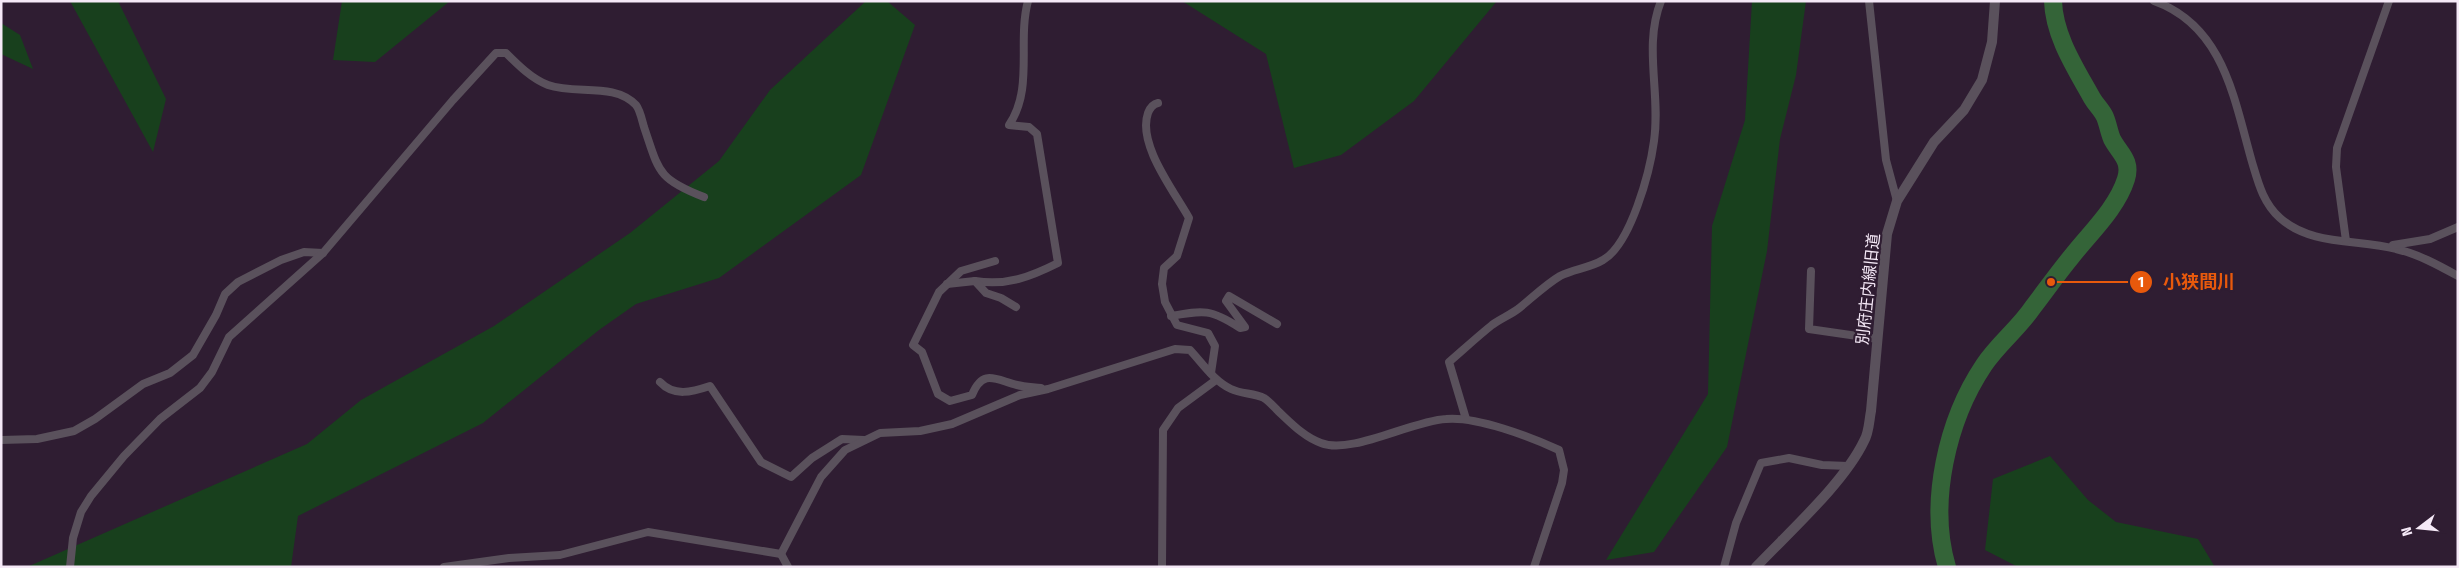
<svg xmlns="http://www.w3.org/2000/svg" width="2459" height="568" viewBox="0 0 2459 568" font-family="'Fira Sans Condensed','Noto Sans JP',sans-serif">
<rect width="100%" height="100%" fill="#2f1d32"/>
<g fill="#18401d">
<polygon points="70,1 118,1 166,99 153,152"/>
<polygon points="342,1 450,1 375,62 333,60"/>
<polygon points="866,1 887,1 915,25 861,175 719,278 636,304 599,330 483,423 298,516 291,567 27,567 307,444 361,400 494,326 630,233 719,161 770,90"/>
<polygon points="1182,1 1497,1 1414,101 1341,155 1294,168 1266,54"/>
<polygon points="1752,1 1806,1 1796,75 1780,139 1767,251 1727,447 1654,552 1606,560 1708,394 1712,226 1745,120"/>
<polygon points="1,23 20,35 33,69 1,54"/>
<polygon points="2050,456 2088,500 2116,522 2198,539 2215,567 2018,567 1985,550 1993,479"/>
</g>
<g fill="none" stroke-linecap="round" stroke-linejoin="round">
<path stroke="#346438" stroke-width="18" d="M1947 567C1928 503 1947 420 1984 365 1998 344 2019 328 2033 307 2046 290 2058 273 2072 256 2090 233 2117 208 2126 179 2132 160 2119 153 2112 139 2109 132 2108 124 2105 117 2102 110 2096 105 2092 98 2076 69 2054 36 2053 1"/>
<g stroke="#5a515c" stroke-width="8">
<polyline points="1869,1 1886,160 1897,201"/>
<path d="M2154 1C2224 26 2234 99 2252 162 2258 182 2263 203 2280 218 2311 246 2358 239 2396 249 2418 254 2438 265 2458 276"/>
<path d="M1158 103C1153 104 1150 108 1148 113 1137 144 1174 191 1189 218L1177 256 1164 268 1162 284 1165 302 1177 325 1208 333 1215 346 1211 373"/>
<polyline points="2346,241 2336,167 2337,148 2389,1"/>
<polyline points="2393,245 2430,239 2458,227"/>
<path d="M995 261 961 271 939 292 913 345 922 352 938 394 950 401 972 395C983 368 996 380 1017 385 1025 387 1033 387 1041 388"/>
<polyline points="1811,271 1809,329 1878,339"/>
<path d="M975 281C1007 286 1030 277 1058 263L1037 134 1029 127 1009 125C1034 88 1017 42 1028 1"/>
<polyline points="947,284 975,281 986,293 1001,298 1016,307"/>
<path d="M1171 316C1204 310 1211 309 1240 328L1245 327 1226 301 1229 296 1277 324"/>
<path d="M660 382C674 397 692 392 710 386L761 462 791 477 812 458 842 439 864 440"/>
<path d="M1466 419 1449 362C1463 350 1477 337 1492 325 1500 319 1510 315 1518 309 1532 298 1545 285 1560 276 1573 269 1590 268 1603 260 1631 244 1650 171 1654 141 1661 94 1643 46 1661 1"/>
<polyline points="1,440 37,439 74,431 95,419 143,384 170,373 193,355 216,315 225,294 238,282 281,260 304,252 323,253"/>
<path d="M781 554 821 477 845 450 880 433 920 431 952 424 1020 395 1048 389 1175 349 1190 350C1203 364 1214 381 1231 389 1241 394 1254 393 1264 398 1269 401 1274 407 1278 411 1291 423 1304 437 1321 443 1351 455 1411 421 1446 419 1476 416 1531 437 1559 450L1564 470 1562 483 1534 567"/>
<polyline points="781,554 788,567"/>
<path d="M70 567 73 538 81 512 91 496 124 456 160 419 200 388 212 372 229 337 323 253 453 100 496 53H506C518 65 532 79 548 85 576 95 614 82 636 105 640 110 642 120 644 127 659 171 657 179 704 197"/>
<polyline points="444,567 509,558 560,555 648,532 781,554"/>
<polyline points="1162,567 1163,430 1178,408 1216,380"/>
<polyline points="1724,567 1736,523 1761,463 1789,458 1822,465 1848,466"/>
</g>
<path stroke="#5a515c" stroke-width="10" d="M1756 567C1789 532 1844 483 1864 441 1869 433 1869 421 1871 411L1887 234 1897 201 1934 142 1964 110 1982 80 1992 42 1995 1"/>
</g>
<g text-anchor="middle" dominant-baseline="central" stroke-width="4.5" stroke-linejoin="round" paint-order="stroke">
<g font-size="16" fill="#f5e9f7" stroke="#2f1d32">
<text transform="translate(1868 289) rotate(-84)">別府庄内線旧道</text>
</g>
</g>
<path fill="none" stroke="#e8590c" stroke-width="2" d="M2051 282L2141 282"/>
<g fill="#e8590c" stroke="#2f1d32" stroke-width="2">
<circle cx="2051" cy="282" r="5"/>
<circle cx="2141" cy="282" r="12"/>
</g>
<g font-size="15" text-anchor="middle" font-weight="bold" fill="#fff">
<text x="2141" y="287">1</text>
</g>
<g font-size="18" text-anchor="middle" font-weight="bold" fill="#e8590c" stroke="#2f1d32" stroke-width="4.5" stroke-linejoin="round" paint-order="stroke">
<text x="2199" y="288">小狭間川</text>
</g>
<rect width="2459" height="568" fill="none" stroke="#f5e9f7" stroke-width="5"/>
<g transform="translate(2419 528) rotate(254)" stroke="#2f1d32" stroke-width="4" paint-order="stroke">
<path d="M0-4L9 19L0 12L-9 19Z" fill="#f5e9f7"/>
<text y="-8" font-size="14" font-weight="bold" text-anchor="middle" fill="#f5e9f7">N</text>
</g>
</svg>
